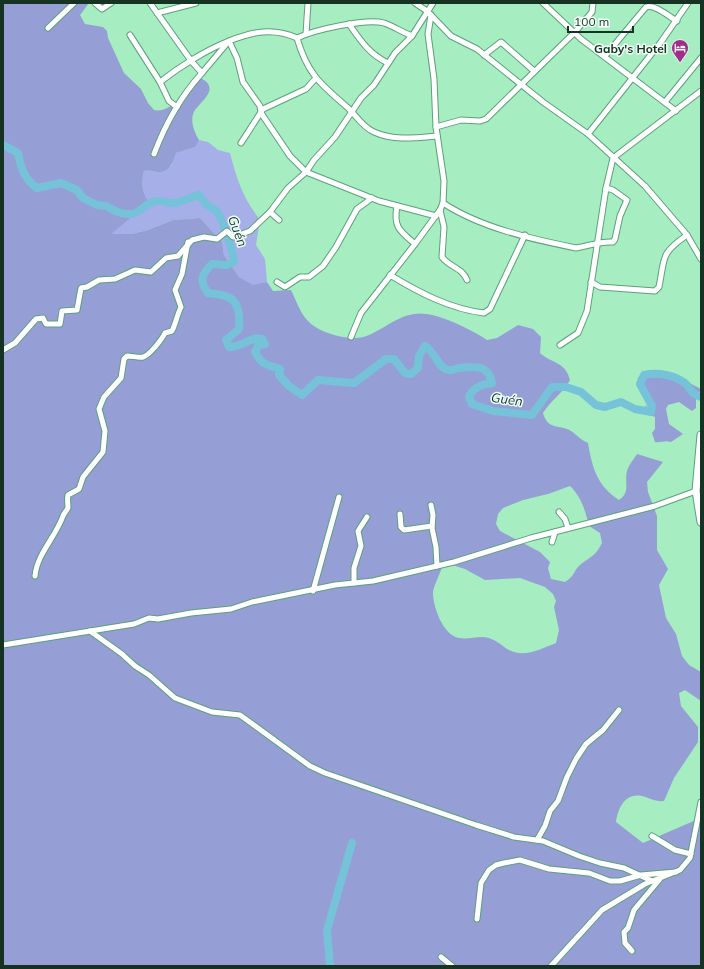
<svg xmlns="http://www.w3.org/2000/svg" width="704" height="969" viewBox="0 0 704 969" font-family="Mulish,sans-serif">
<rect width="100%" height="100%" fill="#a6edc2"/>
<path fill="#a6afe7" d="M199 140 208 142 218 150 230 153C237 180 243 198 260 220L256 245 265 259 267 282 253 286 239 277 224 255 222 242 200 218 173 220 148 230 132 234H110L149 203C142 191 141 185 144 171L149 170 156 172 171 166 176 153 194 147Z"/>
<g fill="#959ed5" fill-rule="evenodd">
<path d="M3 3H89L80 15 85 24 103 27 107 31 108 38 124 73 141 89 148 103 154 110C171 114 190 88 199 77 221 88 203 99 195 110 189 119 194 132 199 140L195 147 176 153C173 163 169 173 157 172 152 171 149 170 144 171 141 185 142 191 149 203L111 234H132L148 230 173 220 200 218 222 242 224 255 239 277 253 285 267 282 273 291 291 290C296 300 301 315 309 322 321 334 354 343 369 335 387 327 405 310 426 314 444 316 472 330 487 340L497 338 518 325 533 329 541 337 540 353C552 364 565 361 570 380 563 393 551 400 543 413 548 431 560 424 571 431 577 435 581 440 588 443 592 467 597 486 619 500 631 492 624 483 627 471 628 466 634 459 637 454L663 462 647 482 648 492 657 516V550L668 569 659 585 666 618 676 634 682 656 689 665 701 672V701L685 690 679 693 681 706 698 727V742L674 778 664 801C655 802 650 798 642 796 625 793 618 808 616 822L643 843 696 820H701V966H3ZM570 486C582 498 585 510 589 526L600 533 602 543C595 557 591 556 580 565 573 571 576 575 565 582L551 579 548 568 550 562 540 552 500 531 496 524 498 514 503 508 523 500 548 494ZM452 565 465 569 485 580 520 578 545 587 553 594 556 601 554 607 559 630 556 643C540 649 524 659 507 649 502 645 495 640 489 638 479 635 469 640 459 638 443 635 433 607 433 593 433 587 440 574 442 567Z"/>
<path d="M672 374 701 389 696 398V408L692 411 679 402 668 405 666 409 669 424 683 434 671 442C665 440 661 443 655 442L652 433 655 429V417L650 415 648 403 637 384 638 377Z"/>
</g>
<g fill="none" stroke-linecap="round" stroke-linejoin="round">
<polyline stroke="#76c3d9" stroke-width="1.5" points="640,411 648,405 652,406"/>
<g stroke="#76c3d9" stroke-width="8">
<path d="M3 145 18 153C21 168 24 179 37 188L61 183 77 190 83 198 97 205 107 206C110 209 113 210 118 212 142 220 140 203 157 201 163 200 169 204 175 203 183 202 191 197 199 195 201 198 204 202 207 205 210 207 215 209 217 212 222 217 234 255 234 262L226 265 212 264C201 275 199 281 208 293 214 294 222 294 228 297 240 302 240 318 239 329L226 340 229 347C242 348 249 336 262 339L265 344 258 346 255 352C263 366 266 364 280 369L279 375 289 386 302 395 318 380 354 383 386 359H394L405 373 411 374 418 368 419 356 425 346C435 351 438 369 449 370 452 371 455 369 458 368 474 367 488 363 492 383 482 384 473 387 469 397L472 404 493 411 532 415 552 387H566L581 392 596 405 605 407 621 402 635 409 651 412 652 406 640 384 644 375C658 372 677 375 687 385 692 391 693 395 701 397"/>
<polyline points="330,966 327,930 352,843"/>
</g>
<defs>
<g id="street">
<polyline points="95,3 102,9 111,3"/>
<polyline points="415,3 427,11 451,36 477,49 543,102 588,134"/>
<polyline points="433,3 412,36 395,53 374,85 361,98 335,137 314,160 306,172 379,201 436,216"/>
<polyline points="543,3 581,39 676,111"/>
<polyline points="688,3 661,42 588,134 645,186 687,235 701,259"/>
<polyline points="157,13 196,3"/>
<path d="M349 24C360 40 370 55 388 63"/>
<polyline points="48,28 74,3"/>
<polyline points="306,34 308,3"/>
<path d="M130 35 160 82C179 67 206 50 229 41L202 73 192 62 150 3"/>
<path d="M412 36C402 32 393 26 384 23 366 18 314 30 297 38 307 73 320 84 347 107 356 115 362 127 374 132 394 141 415 138 437 136"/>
<polyline points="484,55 501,42 534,71"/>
<path d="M605 56 646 7C655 4 668 16 677 21"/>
<polyline points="160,82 169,101 177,107"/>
<polyline points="665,102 701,58"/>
<polyline points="436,127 461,120 480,121 486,119 575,32 592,12 593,3"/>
<polyline points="241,143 263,109 306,89 316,78"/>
<path d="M154 154C165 125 181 96 202 73"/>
<path d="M443 203C481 228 532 239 576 248 589 246 600 241 613 242L615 239 620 216 627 200 613 190 606 188"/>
<path d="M397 206C393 227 400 231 415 244"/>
<path d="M440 210 444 227 442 257C449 267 463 268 467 280"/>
<path d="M279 220 270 212 288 188 306 172 290 156 261 113 260 106 243 82 237 58 229 41C252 32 273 27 297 38"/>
<path d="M390 275C418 292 450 309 484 313L490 309 525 235"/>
<polyline points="277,282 285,287 300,277 309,277 323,266 336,247 357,209 372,198"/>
<path d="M591 282 600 287 655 291 659 287C665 257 660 254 687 235"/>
<polyline points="351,337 361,313 415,244 440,210 443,203 444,181 436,127 434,79 428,34 431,15"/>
<polyline points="560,345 578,333 587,311 606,188 613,158 701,91"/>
<polyline points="3,350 15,343 36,319 43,318 46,324 60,324 62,311 77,310 81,288 87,287 99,280 115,279 135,270 151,272 166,258 178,256 192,240 204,237 217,239 227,231 233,237 250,231 270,212"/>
<polyline points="431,505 433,515 432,528 436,547 437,566"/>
<polyline points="559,512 565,519 568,528"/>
<polyline points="400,514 401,527 404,530 432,526"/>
<polyline points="552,542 555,532"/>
<path d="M35 576C37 554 55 538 63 516 64 513 67 510 68 508 68 504 67 499 68 495L79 489 83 477 103 452 105 431 99 409 104 397 121 378 124 359 127 356C132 356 139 358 143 357 150 355 162 339 165 333L172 331C176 323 177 315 181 307L175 290 182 274 188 242"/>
<polyline points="354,583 354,568 361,546 358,531 367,517"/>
<polyline points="313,591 339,497"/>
<polyline points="90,631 122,654 135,666 149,675 175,698 212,712 240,715 310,766 325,773 476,825 514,837 543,841 579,856 600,863 624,868 652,881"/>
<polyline points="3,645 134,624 149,618 158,619 191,613 231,609 252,602 335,585 373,581 454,562 531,538 655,506 696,491"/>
<polyline points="652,836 675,850 691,854"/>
<polyline points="537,840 545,826 550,811 558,801 567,777 576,759 586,744 603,730 619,710"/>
<polyline points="477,919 481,883 489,870 496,865 504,863 520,860 549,869 589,873 610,881 620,881 641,875 676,872"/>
<polyline points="632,951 625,943 624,932 628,928 634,910 660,879"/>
<polyline points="441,957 452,966"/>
<polyline points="551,966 602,910 645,884 680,870 690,858 701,802"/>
</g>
<polyline id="secondary" points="701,435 696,491 701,522"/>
</defs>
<use href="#street" stroke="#5ca17a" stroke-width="7"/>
<use href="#secondary" stroke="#5ca17a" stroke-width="9"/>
<use href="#street" stroke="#fff" stroke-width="5"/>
<use href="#secondary" stroke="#fff" stroke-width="7"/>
</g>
<defs>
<symbol id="hotel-pin" viewBox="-11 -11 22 30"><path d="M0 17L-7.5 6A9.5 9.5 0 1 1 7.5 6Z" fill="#a02d88" stroke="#f1fff6"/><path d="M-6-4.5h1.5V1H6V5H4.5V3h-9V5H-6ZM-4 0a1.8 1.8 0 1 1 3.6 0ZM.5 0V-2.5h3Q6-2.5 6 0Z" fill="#fff"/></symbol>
</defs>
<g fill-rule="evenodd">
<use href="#hotel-pin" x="670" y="38" width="20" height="27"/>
</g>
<g text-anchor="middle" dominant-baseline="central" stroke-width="3" stroke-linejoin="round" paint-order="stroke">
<g font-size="12" font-weight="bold" fill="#153222" stroke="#f1fff6" text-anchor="end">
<text x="667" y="48">Gaby's Hotel</text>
</g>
<g font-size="13" font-style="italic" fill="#093039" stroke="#f1fff6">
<text transform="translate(238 231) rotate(69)">Guén</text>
<text transform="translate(507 399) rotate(8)">Guén</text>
</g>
</g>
<rect width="704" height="969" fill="none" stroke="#153222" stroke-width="8"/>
<path d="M568 26v6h65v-6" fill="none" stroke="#153222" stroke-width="2"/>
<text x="574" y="26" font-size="12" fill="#153222" stroke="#f1fff6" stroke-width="3" paint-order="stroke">100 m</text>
</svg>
